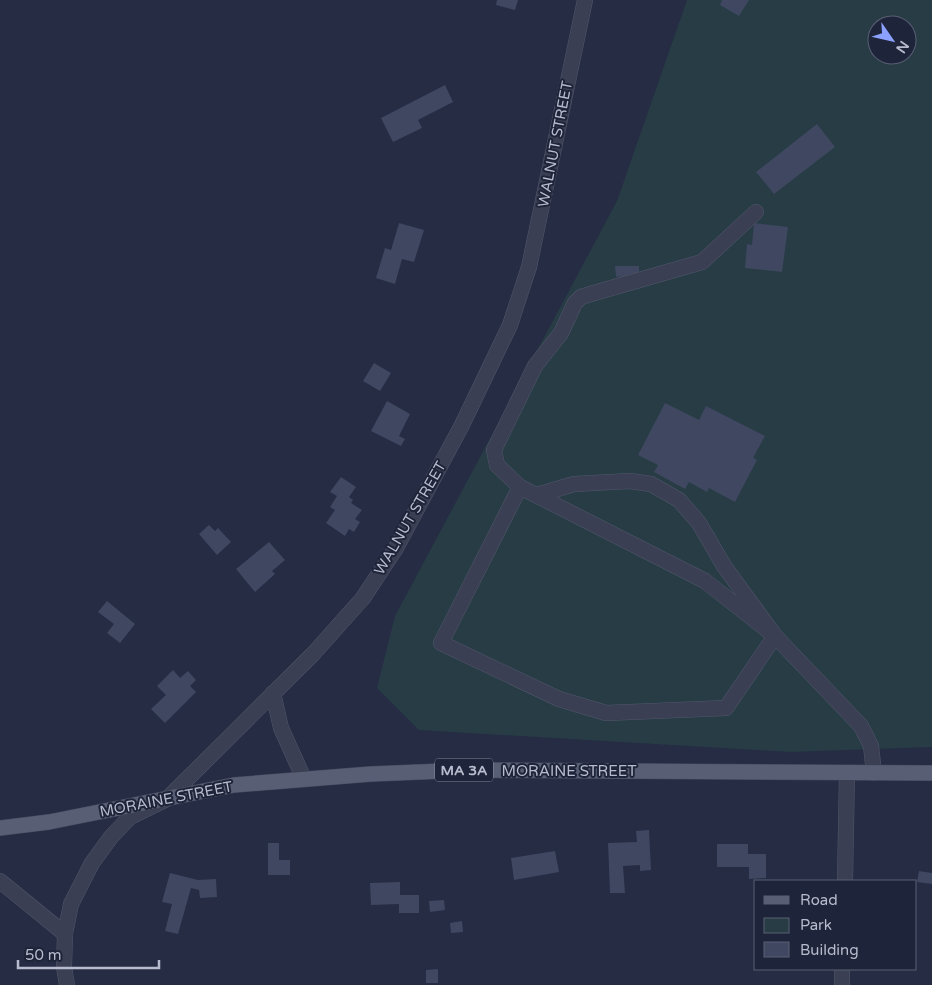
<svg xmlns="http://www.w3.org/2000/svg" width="932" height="985" viewBox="0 0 932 985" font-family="'Varela Round',sans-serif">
<rect width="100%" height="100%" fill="#252c44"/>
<path fill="#273c45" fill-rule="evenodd" d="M687 0H932V747L791 752 419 730 377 688 395 616 617 201ZM877 25H907V55H877Z"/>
<g fill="#3f4761">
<polygon points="497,0 518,0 515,10 496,5"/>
<polygon points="722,0 749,0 739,16 720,5"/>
<polygon points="445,85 453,102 418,120 422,128 393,142 381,118"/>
<polygon points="817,124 835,147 774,194 756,172"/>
<polygon points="399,223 424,230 414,262 402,259 395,284 376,278 385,248 391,250"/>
<polygon points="754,223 788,227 782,272 745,268 747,244 752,245"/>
<polygon points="615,266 639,266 639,276 616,277"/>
<polygon points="374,363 391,373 380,391 363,381"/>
<polygon points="387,401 410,414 399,436 405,439 401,446 371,431"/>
<polygon points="665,403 699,420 706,406 765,436 753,458 757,460 735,502 709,488 707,492 689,482 685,489 654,472 658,465 638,455"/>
<polygon points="341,477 356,487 349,497 353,500 351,503 362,510 355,519 360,522 354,532 349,529 345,536 326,523 335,510 330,507 337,496 330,492"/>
<polygon points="209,525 215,531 218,528 231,542 217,555 199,534"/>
<polygon points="269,542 285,560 272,571 275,574 255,592 236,569"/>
<polygon points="107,601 135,624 120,643 107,633 114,624 98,612"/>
<polygon points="173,670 180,678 188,671 196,680 190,686 196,692 165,723 151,709 166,695 157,686"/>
<polygon points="649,830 651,870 640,871 640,865 623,866 625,893 610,893 608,843 637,842 636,831"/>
<polygon points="268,843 279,843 279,860 290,860 290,875 268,875"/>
<polygon points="717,844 748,844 748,854 766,854 766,878 749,879 749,867 717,867"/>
<polygon points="555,851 559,872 514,880 511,858"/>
<polygon points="919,871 932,873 932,884 917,882"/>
<polygon points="170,873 198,880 216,879 217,897 200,898 199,890 191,888 178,934 165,931 172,904 162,902"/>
<polygon points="400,882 400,895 419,895 419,913 399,913 399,904 371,905 370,883"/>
<polygon points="444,900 445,910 430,912 429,901"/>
<polygon points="462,921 463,932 451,933 450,923"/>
<polygon points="438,969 438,983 426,983 426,970"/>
</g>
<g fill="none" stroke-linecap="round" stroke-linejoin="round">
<defs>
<g id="minor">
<polygon points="520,487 705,581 775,636 726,708 606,713 559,699 441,643"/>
<polyline points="520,487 497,465 494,450 535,366 561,333 575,303 581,297 594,293 702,262 756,212"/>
<polyline points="537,495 574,484 630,481 651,484 679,500 699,523 724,566 775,636 861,726 871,746 874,773"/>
<polyline points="273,693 281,728 304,779"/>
<polyline points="0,881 65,934 64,967 67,985"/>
<polyline points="845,881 847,773"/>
<polyline points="65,934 71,904 92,863 111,837 130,817 167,799 313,654 363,598 396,548 462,425 510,325 529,267 585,0"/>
<polyline points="842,985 842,969"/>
</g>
<polyline id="major" points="0,828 49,822 234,785 371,774 468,770 932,773"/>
</defs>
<use href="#minor" stroke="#52576b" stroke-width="16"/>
<use href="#major" stroke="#44485d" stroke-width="16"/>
<use href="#minor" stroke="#3a3f53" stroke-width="15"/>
<use href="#major" stroke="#585e73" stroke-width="15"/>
</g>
<g text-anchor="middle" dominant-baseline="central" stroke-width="4" stroke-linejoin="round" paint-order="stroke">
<rect fill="#1e2439" stroke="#898ea1" stroke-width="1" x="435" y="758.5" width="58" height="23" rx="4"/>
<g font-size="14" font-weight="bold" fill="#b7bbcd">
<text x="464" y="770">MA 3A</text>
</g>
<g font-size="15" fill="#b7bbcd" stroke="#1e2439">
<text transform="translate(555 144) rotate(-79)">WALNUT STREET</text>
<text transform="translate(410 518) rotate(-60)">WALNUT STREET</text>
<text x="569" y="771">MORAINE STREET</text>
<text transform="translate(166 799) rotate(-11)">MORAINE STREET</text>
</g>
</g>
<rect x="754" y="880" width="162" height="90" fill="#1e2439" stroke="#5b6074"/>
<rect x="764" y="896" width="25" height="8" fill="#585e73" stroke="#5b6074"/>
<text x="800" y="905" font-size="15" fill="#b7bbcd">Road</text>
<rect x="764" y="918" width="25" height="15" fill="#273c45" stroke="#5b6074"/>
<text x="800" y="930" font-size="15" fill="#b7bbcd">Park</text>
<rect x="764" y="942" width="25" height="15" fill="#3f4761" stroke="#5b6074"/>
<text x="800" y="955" font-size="15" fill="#b7bbcd">Building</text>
<g transform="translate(892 40) rotate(124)"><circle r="24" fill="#1e2439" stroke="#5b6074"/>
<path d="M0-4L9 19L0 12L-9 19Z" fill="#8ca1fd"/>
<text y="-8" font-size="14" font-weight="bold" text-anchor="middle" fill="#b7bbcd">N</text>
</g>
<path d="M18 960v8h141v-8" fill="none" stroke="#b7bbcd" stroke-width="2.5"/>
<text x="25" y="960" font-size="15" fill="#b7bbcd" stroke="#1e2439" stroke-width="4" paint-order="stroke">50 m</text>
</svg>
